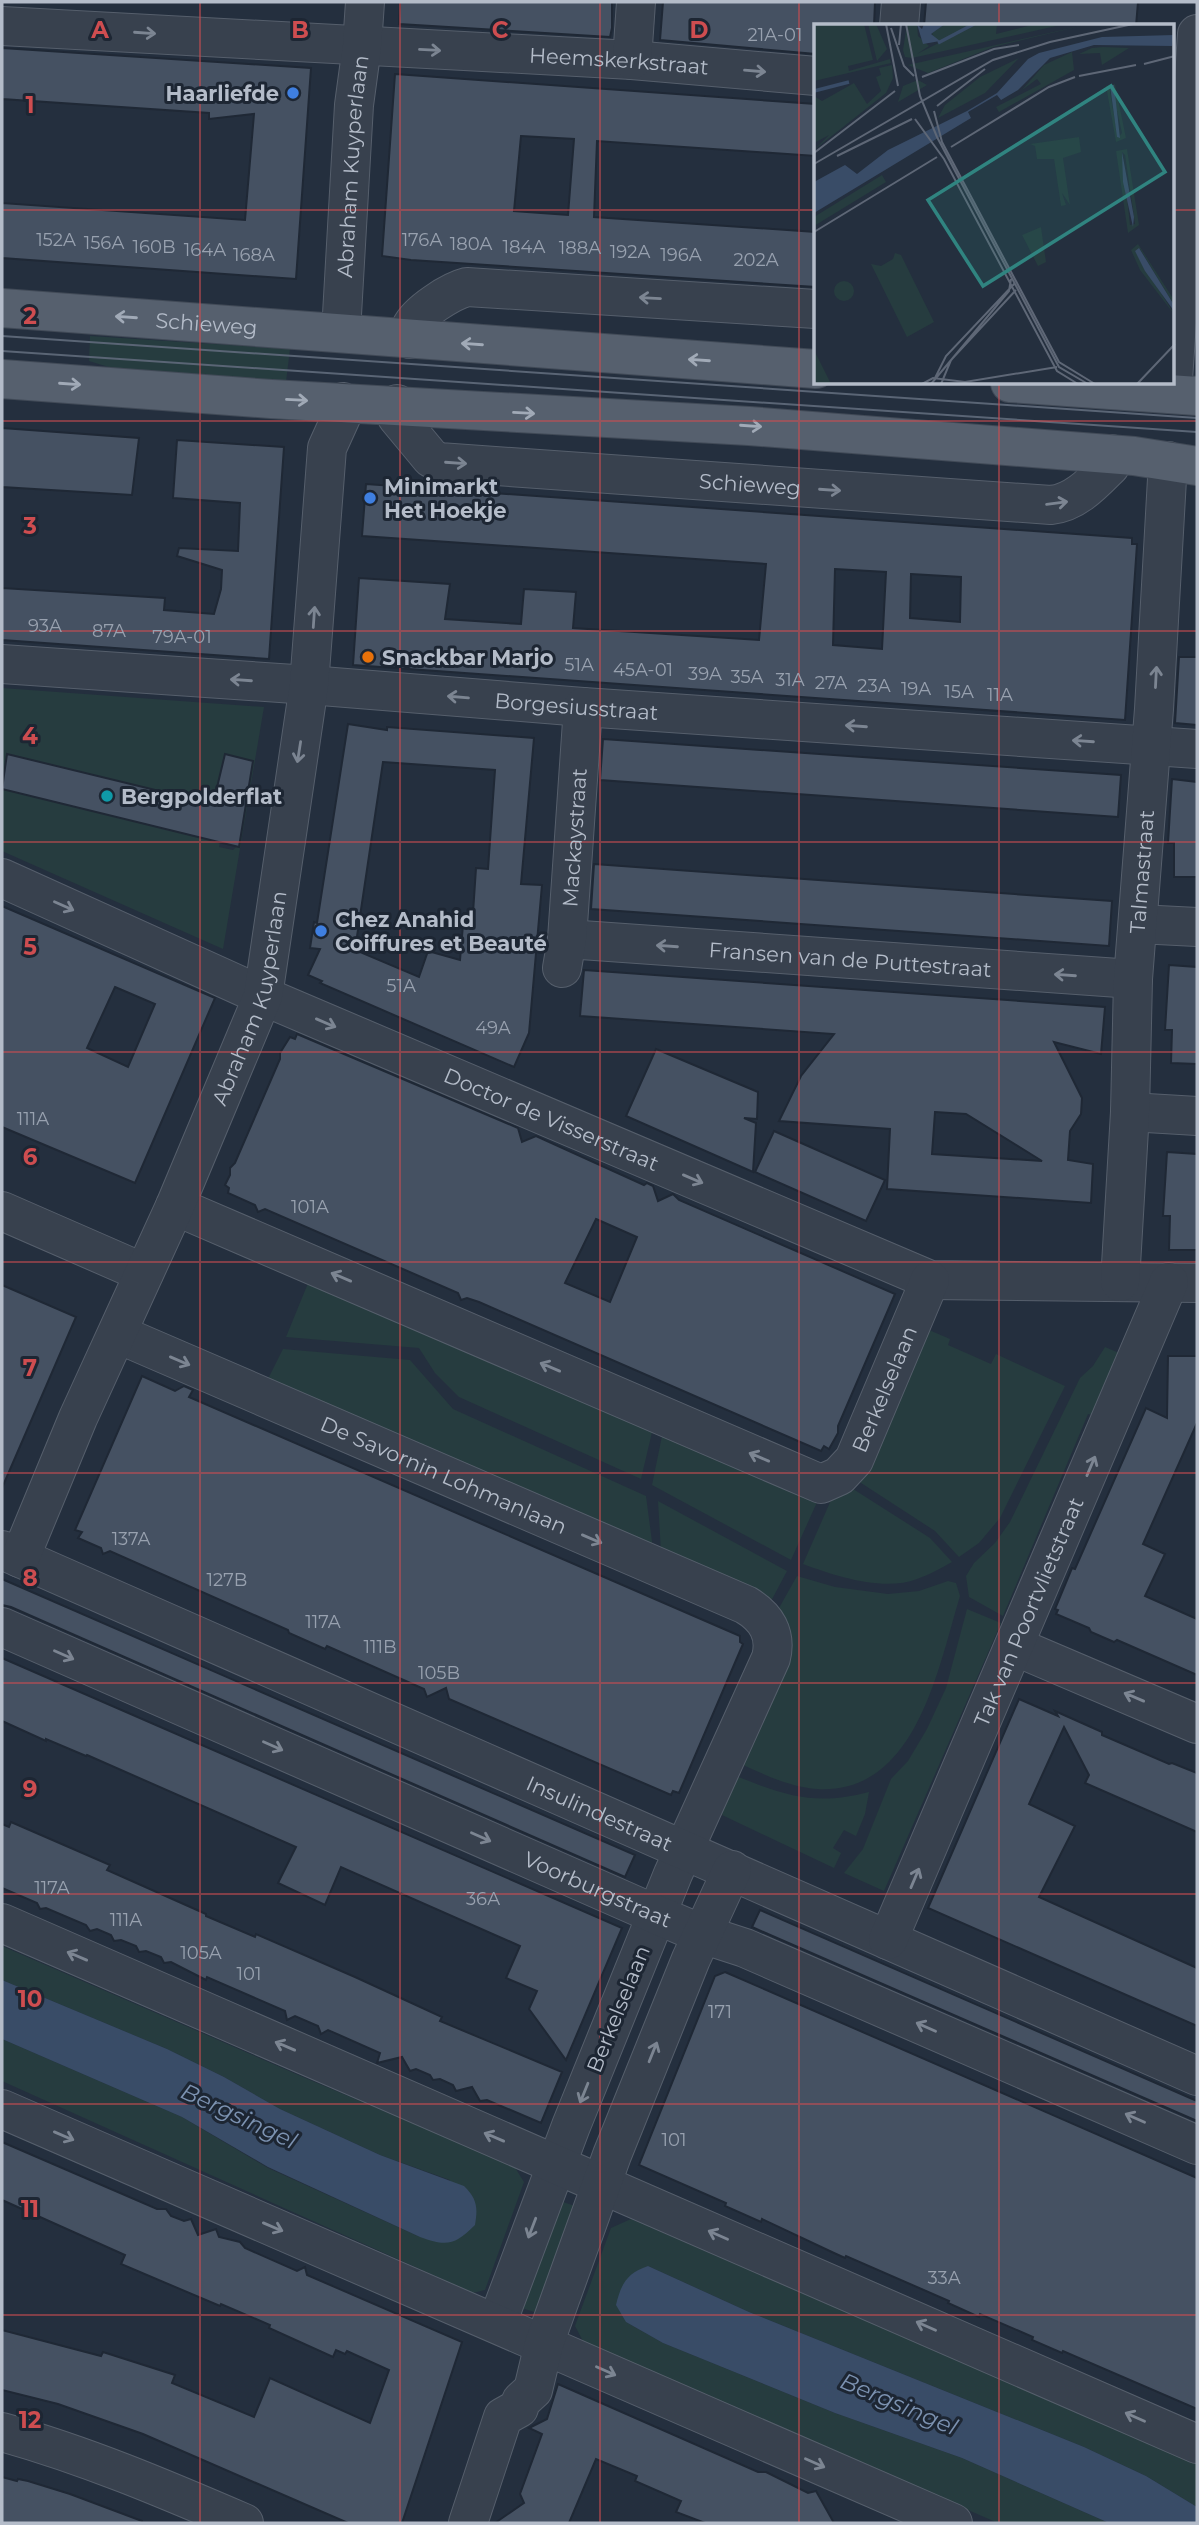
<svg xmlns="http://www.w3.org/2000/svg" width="1199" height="2525" viewBox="0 0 1199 2525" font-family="Montserrat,sans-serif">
<rect width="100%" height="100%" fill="#242f3e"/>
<g fill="#263c3f">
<polygon points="90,336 290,349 286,382 125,372 89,361"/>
<polygon points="2,688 264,707 223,949 2,851 2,789 220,842 219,847 233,850 240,843 252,761 225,755 213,804 8,754 2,778"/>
<polygon points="311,1276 653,1428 641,1479 459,1397 435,1373 419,1348 286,1337"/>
<polygon points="929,1330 950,1339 948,1345 991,1364 996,1354 1065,1386 1000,1518 979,1543 959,1557 935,1531 858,1481"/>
<polygon points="1105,1347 1119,1353 1093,1415 1088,1414 1003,1616 969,1597 966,1576 974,1563 995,1543 1010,1522 1080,1378 1093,1366"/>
<polygon points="283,1349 410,1360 453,1409 646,1496 653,1549 267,1381"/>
<polygon points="663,1431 818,1500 791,1560 652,1485"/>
<path d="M850 1487 930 1538 952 1562C941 1568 929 1575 917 1579 884 1592 835 1576 803 1564L831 1500Z"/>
<polygon points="658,1501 787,1571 770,1603 661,1552"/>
<path d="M797 1576 835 1587 888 1594 919 1591 948 1581 956 1583 960 1596C938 1669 916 1795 817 1789 790 1787 765 1775 741 1764L790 1637 786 1620 779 1608Z"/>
<polygon points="967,1609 1001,1623 884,1891 844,1873 863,1849 891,1779 908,1761 927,1729 946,1688"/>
<path d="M736 1776C786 1796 815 1806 869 1792L865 1814 856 1836 844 1830 833 1848 841 1853 834 1868 722 1815 723 1806Z"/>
<polygon points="2,1946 310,2080 514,2166 524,2182 485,2290 473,2293 2,2081 2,2039 182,2117 268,2168 420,2237 450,2180 380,2155 280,2109 224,2077 167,2049 2,1980"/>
<polygon points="560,2201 575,2206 544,2308 534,2312 522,2308"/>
<polygon points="631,2219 1197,2464 1197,2507 1146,2476 1084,2447 749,2312 648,2266 626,2322 663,2343 835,2413 962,2458 1109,2523 998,2523 584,2343 575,2326 611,2228"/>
</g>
<g fill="#394c67">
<path d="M2 1980 167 2049 224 2077 280 2109 380 2155 464 2186C477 2199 478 2207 475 2225 455 2245 447 2247 420 2237L268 2167 182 2117 2 2039Z"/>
<path d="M648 2266 749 2312 1084 2447 1146 2476 1197 2507V2523H1109L962 2458 835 2413 663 2343 626 2322 616 2305C621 2284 627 2273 648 2266Z"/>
</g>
<g fill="#455162" stroke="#1f2835" stroke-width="2" fill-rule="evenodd">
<polygon points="400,2 612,2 612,28 610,37 399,24"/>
<polygon points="663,2 875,2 874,26 816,26 816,54 660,40"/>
<polygon points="926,2 1138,2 1136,26 924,26"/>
<polygon points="2,48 311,68 296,279 2,258 2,203 245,220 254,114 209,119 209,113 2,99"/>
<path d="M395 74 816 104V156L597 141 594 217 816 232V287L411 260 382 256ZM521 136 574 139 568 215 514 211Z"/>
<polygon points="2,428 139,438 132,495 2,487"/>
<polygon points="177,440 284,447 269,659 2,640 2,588 165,598 164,610 214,614 221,589 222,570 177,556 179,548 238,551 240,503 173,498"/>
<path d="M366 484 1132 538V544H1137L1125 720 353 665 359 578 450 584 445 619 521 624 524 589 576 592 573 628 759 640 766 564 362 536ZM835 569 886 572 882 649 833 645ZM911 574 961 577 960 622 910 618Z"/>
<polygon points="1179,657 1197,657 1197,725 1175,723"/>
<path d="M348 724 387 730V727L534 738 521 884 542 885 529 1033 514 1067 320 983 322 981 308 975 320 949 310 948 314 922 317 923ZM383 762 495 770 488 869 476 868 473 913H464L460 960 428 951 419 977 355 950Z"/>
<polygon points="603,739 1121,775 1118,817 600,780"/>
<polygon points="7,754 213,804 225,754 253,761 239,847 2,789"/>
<polygon points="1172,779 1197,782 1197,877 1174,877 1174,843 1168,843"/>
<polygon points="594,864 1112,901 1109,946 591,909"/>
<path d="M2 906 215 998 135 1183 2 1127ZM115 987 155 1004 128 1067 87 1048Z"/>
<polygon points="1169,965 1197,967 1197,1064 1171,1063 1172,1030 1165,1030"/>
<path d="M584 970 1105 1007 1101 1054 1054 1042 1082 1098 1081 1114 1070 1131 1068 1160 1093 1164 1091 1203 887 1189 890 1129 779 1121 801 1076 834 1034 580 1016ZM935 1112 966 1114 1042 1161 932 1154Z"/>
<path d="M297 1034 518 1128 522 1142 536 1136 644 1185 647 1183 653 1186 658 1201 673 1194 679 1200 895 1294 838 1426V1433L829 1449 824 1446 821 1451 479 1302 467 1298 461 1300 458 1293 265 1209 258 1212 255 1205 228 1193 229 1188 225 1185 230 1175V1168L235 1163 280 1059V1053L290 1037 295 1039ZM596 1219 637 1237 610 1302 565 1283Z"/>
<polygon points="656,1049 758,1092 757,1119 744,1118 756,1123 753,1172 626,1116"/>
<polygon points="774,1131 885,1180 866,1221 755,1172"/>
<polygon points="1167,1152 1197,1154 1197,1250 1169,1250 1170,1216 1163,1216"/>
<polygon points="2,1285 76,1317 2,1488"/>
<polygon points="1168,1356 1197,1356 1197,1423 1143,1544 1165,1554 1145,1596 1197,1619 1197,1675 1117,1640 1114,1642 1091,1632 1089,1628 1056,1614 1058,1610 1055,1609 1072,1568 1075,1569 1146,1408 1167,1418"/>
<polygon points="142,1376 175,1391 184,1386 193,1390 189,1397 740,1636 740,1642 743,1644 679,1793 673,1791 671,1795 449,1699 446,1688 427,1697 424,1689 327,1646 325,1649 289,1633 288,1630 110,1551 103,1554 101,1548 78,1538 82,1532 75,1530"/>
<polygon points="2,1579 635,1855 625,1877 11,1607 2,1605"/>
<polygon points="2,1658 622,1928 566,2060 529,2009 537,1991 506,1978 520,1946 341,1867 325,1905 278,1883 296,1847 87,1755 86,1756 46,1739 46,1741 2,1721"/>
<polygon points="1019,1699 1058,1716 1055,1711 1102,1732 1102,1735 1169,1764 1172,1763 1197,1773 1197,1832 1085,1783 1089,1775 1064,1727 1029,1804 1075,1826 1039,1897 1197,1968 1197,2026 928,1908"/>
<polygon points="11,1822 110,1865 107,1870 206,1914 206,1916 255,1937 256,1934 355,1977 442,2017 440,2021 562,2072 541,2123 487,2100 480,2101 472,2087 456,2091 453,2085 440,2079 433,2080 430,2075 416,2069 410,2071 402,2057 377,2063 380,2053 328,2030 321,2034 318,2026 295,2016 287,2020 285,2011 207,1977 206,1980 171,1962 164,1963 161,1957 146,1951 139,1952 136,1946 121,1940 114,1941 111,1935 97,1929 90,1931 86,1925 46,1908 40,1909 37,1903 2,1888 2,1824 9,1827"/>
<polygon points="760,1910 1197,2101 1197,2121 752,1927"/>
<polygon points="725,1972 1197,2178 1197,2409 1063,2351 1062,2353 1032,2340 1033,2337 980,2314 979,2317 948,2303 949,2301 846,2256 845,2258 834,2253 762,2219 761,2222 725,2206 726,2203 639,2165 715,1976"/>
<polygon points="2,2142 157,2209 166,2209 171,2216 184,2221 191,2219 198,2235 216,2229 219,2237 240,2242 245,2248 297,2271 305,2267 307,2275 462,2342 402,2523 348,2523 143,2434 58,2404 2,2390 2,2330 101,2356 103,2352 175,2375 172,2383 254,2417 270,2378 370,2423 389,2370 347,2351 345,2354 336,2350 333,2357 269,2328 270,2325 221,2304 220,2306 121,2264 125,2255 2,2200"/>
<polygon points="558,2384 758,2472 766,2472 808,2493 816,2491 834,2523 705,2523 676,2512 681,2501 635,2481 637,2476 596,2459 569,2523 495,2523 524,2503 520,2494 542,2434 529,2428 547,2419"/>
<polygon points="2,2477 17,2481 18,2479 28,2481 70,2494 142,2521 142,2523 2,2523"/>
</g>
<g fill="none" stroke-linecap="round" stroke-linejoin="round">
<defs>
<g id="minor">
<path id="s1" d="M2 26 632 60 816 76"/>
<polyline points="899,26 901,2"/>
<polyline points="632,60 636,2"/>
<path id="s2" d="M341 332 354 105 362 46 365 2"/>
<path d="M410 339C410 335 410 331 411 327 418 312 451 291 467 287L816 309"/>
<polyline points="1172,394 1197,34"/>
<path id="s3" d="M397 404V417L431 458 439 462 1051 505C1075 503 1094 482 1110 466L1111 454"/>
<path id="s4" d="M2 664 309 685 583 707 1197 749"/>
<path id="s5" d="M2 878 263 996 930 1280 1197 1283"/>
<polyline points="1138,924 1197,927"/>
<path id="s6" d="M567 939 1133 979"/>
<path id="s7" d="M562 968 567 939 583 707"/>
<polyline points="1130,1112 1197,1116"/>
<path id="s8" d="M175 1206 821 1484 839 1476 854 1460 930 1280"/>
<polyline points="2,1211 144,1273"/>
<path id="s9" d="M1120 1282 1130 1112 1133 979 1154 709 1168 461"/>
<path id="s10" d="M118 1334 746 1605C766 1617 777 1634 771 1658L673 1874 571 2126 497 2323"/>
<path id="s11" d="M2 1550 1197 2076"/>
<path id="s12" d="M20 1558 78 1418 175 1206 263 996 309 685 327 448 342 415 343 402"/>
<path id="s13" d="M2 1627 657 1915 702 1934 745 1948 1197 2145"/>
<polyline points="1014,1646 1197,1724"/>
<polyline points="2,1923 1197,2444"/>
<path id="s14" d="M888 1940 1169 1282"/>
<polyline points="2,2109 953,2523"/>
<path d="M2 2432C85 2455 165 2489 244 2523"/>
<polyline points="468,2523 503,2417 519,2408 521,2401 533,2390 544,2344 612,2155 691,1959 732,1870"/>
</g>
<g id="major">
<path id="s15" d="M2 308 816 369"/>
<polyline points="2,379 271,399 749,426 1134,456 1197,466"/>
<polyline points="1010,383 1197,396"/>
</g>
</defs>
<use href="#minor" stroke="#565f6c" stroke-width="40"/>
<use href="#major" stroke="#414a57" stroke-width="40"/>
<use href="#minor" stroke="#38414e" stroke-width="38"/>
<use href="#major" stroke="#56606e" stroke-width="38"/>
<g stroke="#5a6575" stroke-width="2">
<polyline points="2,336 1197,418"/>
<polyline points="2,351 1197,432"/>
</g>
</g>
<defs><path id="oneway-shaft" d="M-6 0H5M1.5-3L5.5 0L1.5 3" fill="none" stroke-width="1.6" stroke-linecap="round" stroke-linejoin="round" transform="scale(1.75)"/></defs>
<g stroke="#7c8592">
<use href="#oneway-shaft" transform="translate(145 33) rotate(4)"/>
<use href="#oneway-shaft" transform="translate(430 50) rotate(3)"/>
<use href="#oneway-shaft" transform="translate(755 71) rotate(5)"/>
<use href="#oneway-shaft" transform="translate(650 298) rotate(-177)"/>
<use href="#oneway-shaft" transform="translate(456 463) rotate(4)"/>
<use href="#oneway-shaft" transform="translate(830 490) rotate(4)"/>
<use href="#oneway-shaft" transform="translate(1057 503) rotate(-7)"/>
<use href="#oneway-shaft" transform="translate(314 617) rotate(-86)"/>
<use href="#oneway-shaft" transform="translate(1156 677) rotate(-87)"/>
<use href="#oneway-shaft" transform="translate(241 680) rotate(-176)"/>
<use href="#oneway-shaft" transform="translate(458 697) rotate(-175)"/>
<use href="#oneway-shaft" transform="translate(856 726) rotate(-176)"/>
<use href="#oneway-shaft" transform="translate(1083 741) rotate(-176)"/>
<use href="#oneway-shaft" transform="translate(299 752) rotate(99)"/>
<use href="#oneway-shaft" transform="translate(64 906) rotate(24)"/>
<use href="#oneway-shaft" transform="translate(667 946) rotate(-176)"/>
<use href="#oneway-shaft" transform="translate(1065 975) rotate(-176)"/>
<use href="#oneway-shaft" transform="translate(326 1023) rotate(23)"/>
<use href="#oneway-shaft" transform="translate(693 1179) rotate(23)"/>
<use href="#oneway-shaft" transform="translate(341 1277) rotate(-157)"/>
<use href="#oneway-shaft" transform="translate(180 1361) rotate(23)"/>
<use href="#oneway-shaft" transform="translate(550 1367) rotate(-157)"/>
<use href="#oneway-shaft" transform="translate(759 1457) rotate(-157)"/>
<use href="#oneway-shaft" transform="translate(1091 1466) rotate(-67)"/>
<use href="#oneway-shaft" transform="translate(592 1539) rotate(23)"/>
<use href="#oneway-shaft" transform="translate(64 1655) rotate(24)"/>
<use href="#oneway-shaft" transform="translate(1134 1697) rotate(-157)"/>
<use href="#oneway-shaft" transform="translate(273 1746) rotate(24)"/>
<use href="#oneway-shaft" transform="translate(481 1837) rotate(24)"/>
<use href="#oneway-shaft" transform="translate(915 1878) rotate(-67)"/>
<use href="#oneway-shaft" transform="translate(77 1956) rotate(-157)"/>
<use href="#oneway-shaft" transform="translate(926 2027) rotate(-156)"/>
<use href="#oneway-shaft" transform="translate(285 2046) rotate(-157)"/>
<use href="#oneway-shaft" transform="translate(653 2052) rotate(-68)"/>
<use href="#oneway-shaft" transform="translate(584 2093) rotate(112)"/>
<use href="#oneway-shaft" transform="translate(1135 2118) rotate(-156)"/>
<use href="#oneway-shaft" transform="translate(64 2136) rotate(23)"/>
<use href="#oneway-shaft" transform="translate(494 2137) rotate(-157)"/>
<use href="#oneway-shaft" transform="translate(273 2227) rotate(23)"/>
<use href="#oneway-shaft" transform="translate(532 2228) rotate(111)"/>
<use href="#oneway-shaft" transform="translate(718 2235) rotate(-156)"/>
<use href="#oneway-shaft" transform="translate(926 2326) rotate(-156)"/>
<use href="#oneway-shaft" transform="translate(606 2371) rotate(24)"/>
<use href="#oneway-shaft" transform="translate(1135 2417) rotate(-156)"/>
<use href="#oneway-shaft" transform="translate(815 2463) rotate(24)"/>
</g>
<g stroke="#a1aab7">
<use href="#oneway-shaft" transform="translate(126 317) rotate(-176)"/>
<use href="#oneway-shaft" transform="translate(472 344) rotate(-176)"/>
<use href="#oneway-shaft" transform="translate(699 360) rotate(-176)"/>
<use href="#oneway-shaft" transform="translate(70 384) rotate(4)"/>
<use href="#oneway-shaft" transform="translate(297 400) rotate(3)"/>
<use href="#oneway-shaft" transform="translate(524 413) rotate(3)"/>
<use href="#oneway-shaft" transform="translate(751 426) rotate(4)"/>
</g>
<path fill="none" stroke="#ce4d50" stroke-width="2" stroke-opacity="0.55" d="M200 2V2523M400 2V2523M600 2V2523M799 2V2523M999 2V26M2 210H816M1173 210H1197M999 383V2523M2 421H1197M2 631H1197M2 842H1197M2 1052H1197M2 1262H1197M2 1473H1197M2 1683H1197M2 1894H1197M2 2104H1197M2 2315H1197"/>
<g fill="#3f7fe0" stroke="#1d2633" stroke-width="2.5">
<circle cx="293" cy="93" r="7"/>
<circle cx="370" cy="498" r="7"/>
<circle cx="321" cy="931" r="7"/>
</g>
<circle fill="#e8710a" stroke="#1d2633" stroke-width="2.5" cx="368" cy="657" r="7"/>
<circle fill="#0f9aa8" stroke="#1d2633" stroke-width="2.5" cx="107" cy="796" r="7"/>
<g text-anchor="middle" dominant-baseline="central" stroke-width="6" stroke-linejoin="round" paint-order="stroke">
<g font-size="18" fill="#98a1af">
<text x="775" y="35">21A-01</text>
<text x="56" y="240">152A</text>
<text x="422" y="240">176A</text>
<text x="104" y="243">156A</text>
<text x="471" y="244">180A</text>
<text x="154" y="247">160B</text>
<text x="524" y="247">184A</text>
<text x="580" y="248">188A</text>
<text x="205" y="250">164A</text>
<text x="630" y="252">192A</text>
<text x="254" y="255">168A</text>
<text x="681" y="255">196A</text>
<text x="756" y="260">202A</text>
<text x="45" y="626">93A</text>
<text x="109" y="631">87A</text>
<text x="182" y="637">79A-01</text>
<text x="579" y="665">51A</text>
<text x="643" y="670">45A-01</text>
<text x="705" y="674">39A</text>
<text x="747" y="677">35A</text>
<text x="790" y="680">31A</text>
<text x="831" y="683">27A</text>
<text x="874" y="686">23A</text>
<text x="916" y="689">19A</text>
<text x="959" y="692">15A</text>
<text x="1000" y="695">11A</text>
<text x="401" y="986">51A</text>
<text x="493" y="1028">49A</text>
<text x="33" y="1119">111A</text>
<text x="310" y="1207">101A</text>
<text x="131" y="1539">137A</text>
<text x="227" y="1580">127B</text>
<text x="323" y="1622">117A</text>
<text x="380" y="1647">111B</text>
<text x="439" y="1673">105B</text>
<text x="52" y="1888">117A</text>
<text x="483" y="1899">36A</text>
<text x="126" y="1920">111A</text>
<text x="201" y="1953">105A</text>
<text x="249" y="1974">101</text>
<text x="720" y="2012">171</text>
<text x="674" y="2140">101</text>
<text x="944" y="2278">33A</text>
</g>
<g font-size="21" fill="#b4bcc9" stroke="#1d2633">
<text stroke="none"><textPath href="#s1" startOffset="618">Heemskerkstraat</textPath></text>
<text stroke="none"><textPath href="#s2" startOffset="166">Abraham Kuyperlaan</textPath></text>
<text stroke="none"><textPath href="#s15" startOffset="205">Schieweg</textPath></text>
<text stroke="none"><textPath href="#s3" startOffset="387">Schieweg</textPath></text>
<text stroke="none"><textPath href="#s4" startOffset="576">Borgesiusstraat</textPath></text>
<text stroke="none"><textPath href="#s7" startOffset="131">Mackaystraat</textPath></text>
<text stroke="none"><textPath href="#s9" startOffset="411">Talmastraat</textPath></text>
<text stroke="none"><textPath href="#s6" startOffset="284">Fransen van de Puttestraat</textPath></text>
<text stroke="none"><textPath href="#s12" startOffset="607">Abraham Kuyperlaan</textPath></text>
<text stroke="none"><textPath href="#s5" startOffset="600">Doctor de Visserstraat</textPath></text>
<text stroke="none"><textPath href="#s8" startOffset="822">Berkelselaan</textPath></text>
<text stroke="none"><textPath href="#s10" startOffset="355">De Savornin Lohmanlaan</textPath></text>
<text stroke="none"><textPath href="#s14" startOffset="357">Tak van Poortvlietstraat</textPath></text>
<text stroke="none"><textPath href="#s11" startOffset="653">Insulindestraat</textPath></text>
<text stroke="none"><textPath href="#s13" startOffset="651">Voorburgstraat</textPath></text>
<text transform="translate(618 2009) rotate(-68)">Berkelselaan</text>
</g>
<g font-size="21" font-weight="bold" fill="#b4bcc9" stroke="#1d2633" text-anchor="start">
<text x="279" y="93" text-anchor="end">Haarliefde</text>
<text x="384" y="486">Minimarkt<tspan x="384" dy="24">Het Hoekje</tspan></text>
<text x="382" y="657">Snackbar Marjo</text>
<text x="121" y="796">Bergpolderflat</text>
<text x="335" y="919">Chez Anahid<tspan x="335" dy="24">Coiffures et Beauté</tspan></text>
</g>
<g font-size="23" font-style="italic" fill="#7c92b1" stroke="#1d2633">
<text transform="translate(239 2116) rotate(25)">Bergsingel</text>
<text transform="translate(899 2404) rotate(23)">Bergsingel</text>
</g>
</g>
<g transform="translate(814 24)">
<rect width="360" height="360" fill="#242f3e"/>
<path d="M0 0H50L59 36 34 42 35 47 76 35 77 39 0 57ZM54 0H62L73 25 63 37ZM93 0H103L104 12 115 22 103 30 162 0H183L182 10 222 0H251L98 34 91 33 89 26ZM131 0H160L126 17 120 16 118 9ZM275 0 179 23 114 49 94 41ZM278 24 289 23 315 24 288 41 286 29 265 30ZM258 28 260 46 185 88 182 83 227 60 223 55 208 66 230 41ZM205 34 171 69 124 94 131 81 166 53ZM78 41 79 54 72 69 0 126 15 111 0 119V72L8 77 40 59 53 80 67 67 62 53 67 51 65 44ZM104 56 113 61 84 78 89 62ZM301 60 312 114 302 118 292 62ZM297 60 308 109 304 114 296 68ZM265 113 267 128 249 134 256 181 248 169 252 181 247 182 240 135H223L221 122 216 120ZM313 125 325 201 314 209 302 127ZM308 128 311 131 321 200 316 201ZM68 151 72 158 0 202V193ZM227 203 232 238 224 242 208 211ZM324 220 360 276V281L326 225 321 227 360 290 326 246 317 226ZM81 229 87 231 120 298 93 313 57 240 67 242 79 235ZM20 267a10 10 0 1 1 20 0a10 10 0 1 1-20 0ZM0 326 17 360 0 359Z" fill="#263c3f" fill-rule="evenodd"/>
<path d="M103 0 108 5 110 0H131L117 10 126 17 109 20ZM360 11 358 22 280 21 236 34 204 66 187 76 183 71 154 88 157 94 0 189V158L31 141 43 150 74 126 153 87 183 69 214 35 225 29 288 13ZM296 61H300L306 114 303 113ZM308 128 320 193 319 203 309 158ZM325 224 360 281V287L331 247 321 227Z" fill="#394c67"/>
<path fill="none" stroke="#394c67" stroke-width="3.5" d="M124 19 160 0M0 67 35 58"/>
<path fill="none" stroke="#5e6776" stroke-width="2" d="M72 0 84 62M92 0 106 72 123 113 245 343 274 360M77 4 90 42 100 52M85 21 87 0M330 40 361 32M265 52 322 41M108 53 180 25 205 21M123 82 171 45M120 87 128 118 245 338 281 360M101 95 130 135 243 347 264 360M137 123 235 63 261 53M0 129 81 67M23 132 98 95M0 140 179 36 236 18 319 0M0 208 123 133M121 354 132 332 201 259M108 360 119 354 151 358 243 343M117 360 195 267 197 255M127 360 137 336 202 266M323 360 361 320"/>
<path fill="#308480" fill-opacity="0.15" stroke="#308480" stroke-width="3.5" d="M297 62 351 148 169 262 114 176Z"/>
<rect width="360" height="360" fill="none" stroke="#b4bcc9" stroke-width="3.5"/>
</g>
<g font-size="23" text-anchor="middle" font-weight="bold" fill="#ce4d50" stroke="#1d2633" stroke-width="6" stroke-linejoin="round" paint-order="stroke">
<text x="100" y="38">A</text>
<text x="300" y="38">B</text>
<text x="500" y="38">C</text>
<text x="699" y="38">D</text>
<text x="30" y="113">1</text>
<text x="30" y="324">2</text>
<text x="30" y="534">3</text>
<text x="30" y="744">4</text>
<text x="30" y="955">5</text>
<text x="30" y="1165">6</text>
<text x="30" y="1376">7</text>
<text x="30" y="1586">8</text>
<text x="30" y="1797">9</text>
<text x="30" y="2007">10</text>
<text x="30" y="2217">11</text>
<text x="30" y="2428">12</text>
</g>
<rect width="1199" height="2525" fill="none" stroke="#b4bcc9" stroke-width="7"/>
</svg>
